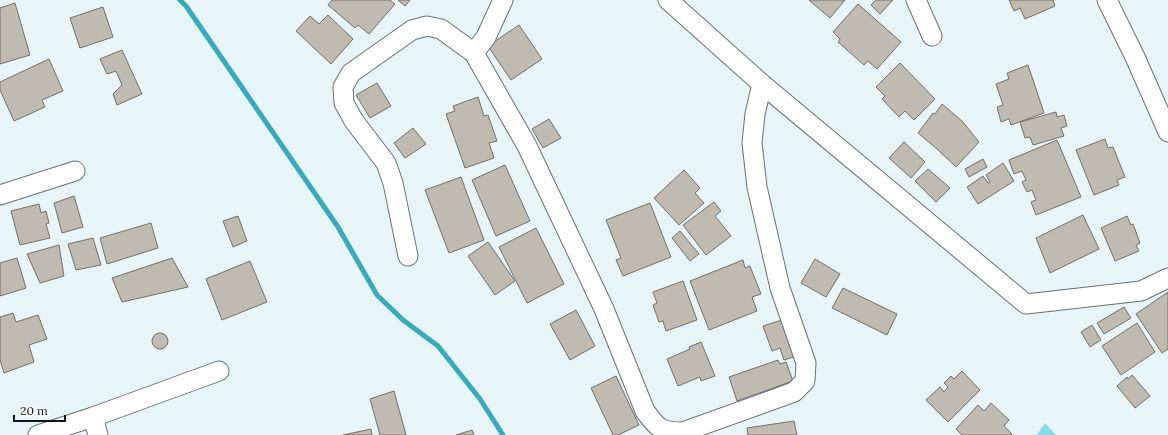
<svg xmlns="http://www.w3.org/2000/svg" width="1168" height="435" viewBox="0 0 1168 435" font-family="Lora,serif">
<rect width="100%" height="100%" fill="#e7f5f8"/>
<polygon fill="#84dbeb" points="1045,423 1056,435 1037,435"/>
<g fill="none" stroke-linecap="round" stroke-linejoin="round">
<polyline stroke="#38aabb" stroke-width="5" points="180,0 186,6 338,227 377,295 403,320 438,346 480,399 503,435"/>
</g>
<g fill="#bfbbb0" stroke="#736f66">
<polygon points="332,0 390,0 395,4 369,34 358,25 355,28 328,5"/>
<polygon points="398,0 410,0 405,6"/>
<polygon points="809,0 845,0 830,18"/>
<polygon points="876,0 893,0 880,14 871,5"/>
<polygon points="1009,0 1053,0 1055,6 1025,19 1020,8 1014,11"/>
<polygon points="15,3 30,55 0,64 0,8"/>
<polygon points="858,4 901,42 877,69 868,61 864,65 838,42 840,39 833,32"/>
<polygon points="103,7 113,37 80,48 70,18"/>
<polygon points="328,15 353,39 331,64 296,31 310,16 319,24"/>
<polygon points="519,25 542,59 511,80 488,46"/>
<polygon points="122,50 142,94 117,105 113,94 122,85 116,71 107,74 100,59"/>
<polygon points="49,59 63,91 42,100 45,107 14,121 0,90 0,82"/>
<polygon points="900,63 935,99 914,120 905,111 899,117 882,99 885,96 876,87"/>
<polygon points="1028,65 1044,113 1011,125 1009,119 1001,122 997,107 1003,105 996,84 1009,79 1007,73"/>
<polygon points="377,83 391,106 370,118 356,95"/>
<polygon points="478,97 484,116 488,115 497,141 489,143 494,158 465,168 446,114 455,111 453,106"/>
<polygon points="942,104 962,121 979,142 956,167 937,149 918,133 933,113 935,114"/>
<polygon points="1056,112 1057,117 1064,115 1067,126 1061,128 1064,136 1033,145 1030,137 1025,138 1020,122"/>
<polygon points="549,119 561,138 543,148 532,129"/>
<polygon points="413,128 426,144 405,158 394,143"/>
<polygon points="1105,139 1108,148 1113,147 1125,177 1117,180 1119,185 1094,195 1076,150"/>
<polygon points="1057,140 1081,197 1036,215 1031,202 1036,200 1032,190 1027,192 1022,182 1026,180 1022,171 1014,174 1009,160"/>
<polygon points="904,142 925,162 911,178 889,158"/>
<polygon points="983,159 987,167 969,177 965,169"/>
<polygon points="1003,163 1014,181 978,204 967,187 983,176 988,183 990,182 986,175"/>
<polygon points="505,165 530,221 496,236 472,180"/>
<polygon points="928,169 950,188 936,202 915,181"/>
<polygon points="684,170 700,188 695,193 704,203 679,225 654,198"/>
<polygon points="461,177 484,240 449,253 425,190"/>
<polygon points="74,196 83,227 62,233 54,203"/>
<polygon points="714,202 721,211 715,216 731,236 706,255 683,225"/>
<polygon points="650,203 671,257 623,276 616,260 621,258 606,220"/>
<polygon points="39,204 41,213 46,211 49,223 46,224 50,238 20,245 11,211"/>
<polygon points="1083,215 1099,249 1050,273 1036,238"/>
<polygon points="238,216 247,241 233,247 223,221"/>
<polygon points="1127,216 1131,225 1133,224 1140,243 1136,245 1139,251 1115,261 1101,228"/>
<polygon points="151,223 158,248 107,264 100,238"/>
<polygon points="536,228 564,284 527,303 499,247"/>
<polygon points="680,231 699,254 690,261 672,238"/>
<polygon points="93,238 101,265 76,270 68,244"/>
<polygon points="488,242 515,281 495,295 468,256"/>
<polygon points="59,245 64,276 40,283 27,254"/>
<polygon points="17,258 26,288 0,296 0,263"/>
<polygon points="172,258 188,287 122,302 112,278"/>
<polygon points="815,259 840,274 826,297 801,283"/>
<polygon points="743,260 745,268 750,266 761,294 752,297 757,311 709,330 690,281"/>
<polygon points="250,261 267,302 222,320 206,279"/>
<polygon points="683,281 697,320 666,331 663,321 659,322 653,305 657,303 653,292"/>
<polygon points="843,288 897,314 887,335 832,308"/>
<polygon points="1168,292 1168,349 1162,353 1136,314"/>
<polygon points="1124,307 1131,318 1104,334 1097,323"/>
<polygon points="576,310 595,346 570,360 550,324"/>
<polygon points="13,313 16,322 38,315 47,339 29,345 34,362 4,373 0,360 0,317"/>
<polygon points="785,319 797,356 784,360 780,348 772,351 763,326"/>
<polygon points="1137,323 1155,352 1121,375 1102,346"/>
<polygon points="1092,325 1101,340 1090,347 1081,332"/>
<circle cx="160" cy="341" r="8"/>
<polygon points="701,342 715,376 701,381 700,377 678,386 667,359 690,349 689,347"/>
<polygon points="778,360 780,364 786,362 793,381 737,401 729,377"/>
<polygon points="962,371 980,390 948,422 926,400 940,387 944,392 948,387 944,383 951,376 954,379"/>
<polygon points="1132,375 1150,396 1135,408 1117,386 1127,377 1128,379"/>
<polygon points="616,376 639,425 618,435 613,435 591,388"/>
<polygon points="394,391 406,435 380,435 370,399"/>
<polygon points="991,403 1009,420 1004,426 1012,434 1011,435 962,435 956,429 978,405 984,411"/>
<polygon points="794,421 797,435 748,435 747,428"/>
<polygon points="371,429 372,435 343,435"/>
<polygon points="472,430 474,435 456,435"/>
</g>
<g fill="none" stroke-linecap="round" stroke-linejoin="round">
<defs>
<g id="minor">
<polyline points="668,0 762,84 1026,304 1141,291 1168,278"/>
<polyline points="916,0 932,36"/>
<polyline points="1107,0 1135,57 1168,132"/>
<polyline points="474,53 486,37 503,0"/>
<polyline points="0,195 75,171"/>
<path d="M408 256 393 183 386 163 354 121 344 103 343 87 351 73 412 30 427 26 441 29 474 53 527 146 604 309 645 411C658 429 661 432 683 432L794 392 805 381 806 363 780 288 757 187 752 143 755 114 762 84"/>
<polyline points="93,417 98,435"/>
<polyline points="38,435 93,417 219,371"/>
</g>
</defs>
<use href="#minor" stroke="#667274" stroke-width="21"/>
<use href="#minor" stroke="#fff" stroke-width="19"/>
</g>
<path d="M14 415v6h51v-6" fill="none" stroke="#111516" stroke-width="2"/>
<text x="20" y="415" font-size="12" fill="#111516" stroke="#ffffff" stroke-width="3" paint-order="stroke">20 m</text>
</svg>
